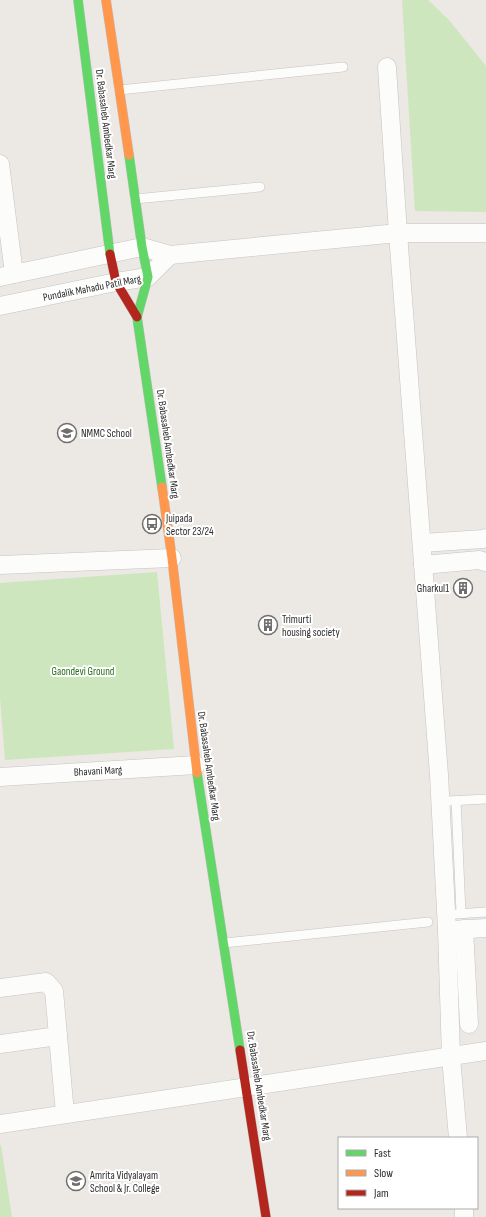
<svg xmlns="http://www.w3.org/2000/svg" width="486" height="1217" viewBox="0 0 486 1217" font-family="'Sofia Sans Condensed',sans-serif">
<rect width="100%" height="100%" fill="#ece8e4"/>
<g fill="#cee6be">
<polygon points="402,0 428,0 449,20 486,66 486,212 415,211"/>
<polygon points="157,572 174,749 5,760 0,698 0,583"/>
<polygon points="0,1145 1,1145 12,1217 0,1217"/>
</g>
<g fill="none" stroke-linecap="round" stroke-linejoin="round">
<defs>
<g id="lane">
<polyline points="119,90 343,67"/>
<polyline points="135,199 260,187"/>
<polyline points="456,800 461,913"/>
<polyline points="449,801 486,799"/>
<polyline points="456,914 486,912"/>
<polyline points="224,943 428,922"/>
</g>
<g id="street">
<polyline points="387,67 398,233 439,775 447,930 451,1057 458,1138"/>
<polyline points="0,164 14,274"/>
<polyline points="0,277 142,247 170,255 398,233 486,233"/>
<polyline points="0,306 116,282 148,277 170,255"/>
<polyline points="422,543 483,539 486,538"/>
<polyline points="0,565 172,558"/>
<polyline points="423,565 479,560 486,562"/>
<polyline points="0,777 196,765"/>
<polyline points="464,929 469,1024"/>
<polyline points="452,930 486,928"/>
<polyline points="0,988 46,982 54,991 65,1114"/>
<polyline points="0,1044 58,1036"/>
<polyline points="0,1124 486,1051"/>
<polyline points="464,1208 464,1217"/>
</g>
<g id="fast">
<polyline points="78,0 110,254"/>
<polyline points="129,155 142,247 148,277 137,317 162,487"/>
<polyline points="197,773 240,1050"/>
</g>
<g id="slow">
<polyline points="106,0 129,155"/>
<polyline points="162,487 172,558 197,773"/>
</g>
<g id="jam">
<polyline points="110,254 116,282 137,317"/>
<polyline points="240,1050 266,1217"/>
</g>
</defs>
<use href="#lane" stroke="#c5c4c5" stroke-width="10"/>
<use href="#street" stroke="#c5c4c5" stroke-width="19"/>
<use href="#fast" stroke="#c5c4c5" stroke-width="10"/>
<use href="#slow" stroke="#c5c4c5" stroke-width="10"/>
<use href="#jam" stroke="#c5c4c5" stroke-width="10"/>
<use href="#lane" stroke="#fcfcfb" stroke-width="9"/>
<use href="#street" stroke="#fcfcfb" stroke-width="18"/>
<use href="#fast" stroke="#63d668" stroke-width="9"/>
<use href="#slow" stroke="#ff974d" stroke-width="9"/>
<use href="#jam" stroke="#b3261e" stroke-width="9"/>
</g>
<defs>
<symbol id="school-ring" viewBox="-11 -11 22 22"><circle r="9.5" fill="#fff" stroke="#706f6e" stroke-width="1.5"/><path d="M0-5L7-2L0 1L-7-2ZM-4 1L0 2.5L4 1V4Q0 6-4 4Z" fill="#706f6e"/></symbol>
<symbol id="bus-ring" viewBox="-11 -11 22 22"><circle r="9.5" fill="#fff" stroke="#706f6e" stroke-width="1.5"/><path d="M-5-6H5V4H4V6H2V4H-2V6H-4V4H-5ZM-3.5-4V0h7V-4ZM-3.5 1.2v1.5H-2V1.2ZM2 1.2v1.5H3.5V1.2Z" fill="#706f6e"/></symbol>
<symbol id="building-ring" viewBox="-11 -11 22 22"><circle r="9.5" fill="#fff" stroke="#706f6e" stroke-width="1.5"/><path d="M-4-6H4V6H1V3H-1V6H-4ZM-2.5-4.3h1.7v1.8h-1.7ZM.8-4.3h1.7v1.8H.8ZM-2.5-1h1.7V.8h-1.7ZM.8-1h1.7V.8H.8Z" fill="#706f6e"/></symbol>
</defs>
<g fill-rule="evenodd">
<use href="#school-ring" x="56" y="422" width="22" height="22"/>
<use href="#bus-ring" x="141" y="513" width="22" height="22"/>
<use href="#building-ring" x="452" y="577" width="22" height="22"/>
<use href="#building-ring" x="257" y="614" width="22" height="22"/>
<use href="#school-ring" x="65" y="1170" width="22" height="22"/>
</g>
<g text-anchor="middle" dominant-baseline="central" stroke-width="4" stroke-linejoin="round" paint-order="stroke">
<g font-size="11" fill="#2e2e2e" stroke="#fff">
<text transform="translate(106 124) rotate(83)">Dr. Babasaheb Ambedkar Marg</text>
<text transform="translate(92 288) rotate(-11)">Pundalik Mahadu Patil Marg</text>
<text transform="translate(168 444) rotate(82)">Dr. Babasaheb Ambedkar Marg</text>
<text transform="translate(209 766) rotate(82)">Dr. Babasaheb Ambedkar Marg</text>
<text transform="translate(98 771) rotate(-3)">Bhavani Marg</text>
<text transform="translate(259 1086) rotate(81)">Dr. Babasaheb Ambedkar Marg</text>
</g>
<g font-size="11" fill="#2e2e2e" stroke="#fff" text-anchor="start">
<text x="81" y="433">NMMC School</text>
<text x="166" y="518">Juipada<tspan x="166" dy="13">Sector 23/24</tspan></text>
<text x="449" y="588" text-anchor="end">Gharkul1</text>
<text x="282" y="619">Trimurti<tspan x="282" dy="13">housing society</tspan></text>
<text x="90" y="1175">Amrita Vidyalayam<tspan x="90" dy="13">School &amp; Jr. College</tspan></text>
</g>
<g font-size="11" fill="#2c6e1b" stroke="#fff">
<text x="83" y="671">Gaondevi Ground</text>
</g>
</g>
<rect x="338" y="1137" width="140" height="72" fill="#ffffff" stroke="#ababab"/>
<rect x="346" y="1150" width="20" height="6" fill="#63d668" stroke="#ababab"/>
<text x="374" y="1157" font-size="12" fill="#2e2e2e">Fast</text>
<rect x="346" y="1170" width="20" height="6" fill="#ff974d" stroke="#ababab"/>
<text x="374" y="1177" font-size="12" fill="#2e2e2e">Slow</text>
<rect x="346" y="1190" width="20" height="6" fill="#b3261e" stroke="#ababab"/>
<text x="374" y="1197" font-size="12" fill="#2e2e2e">Jam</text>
</svg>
